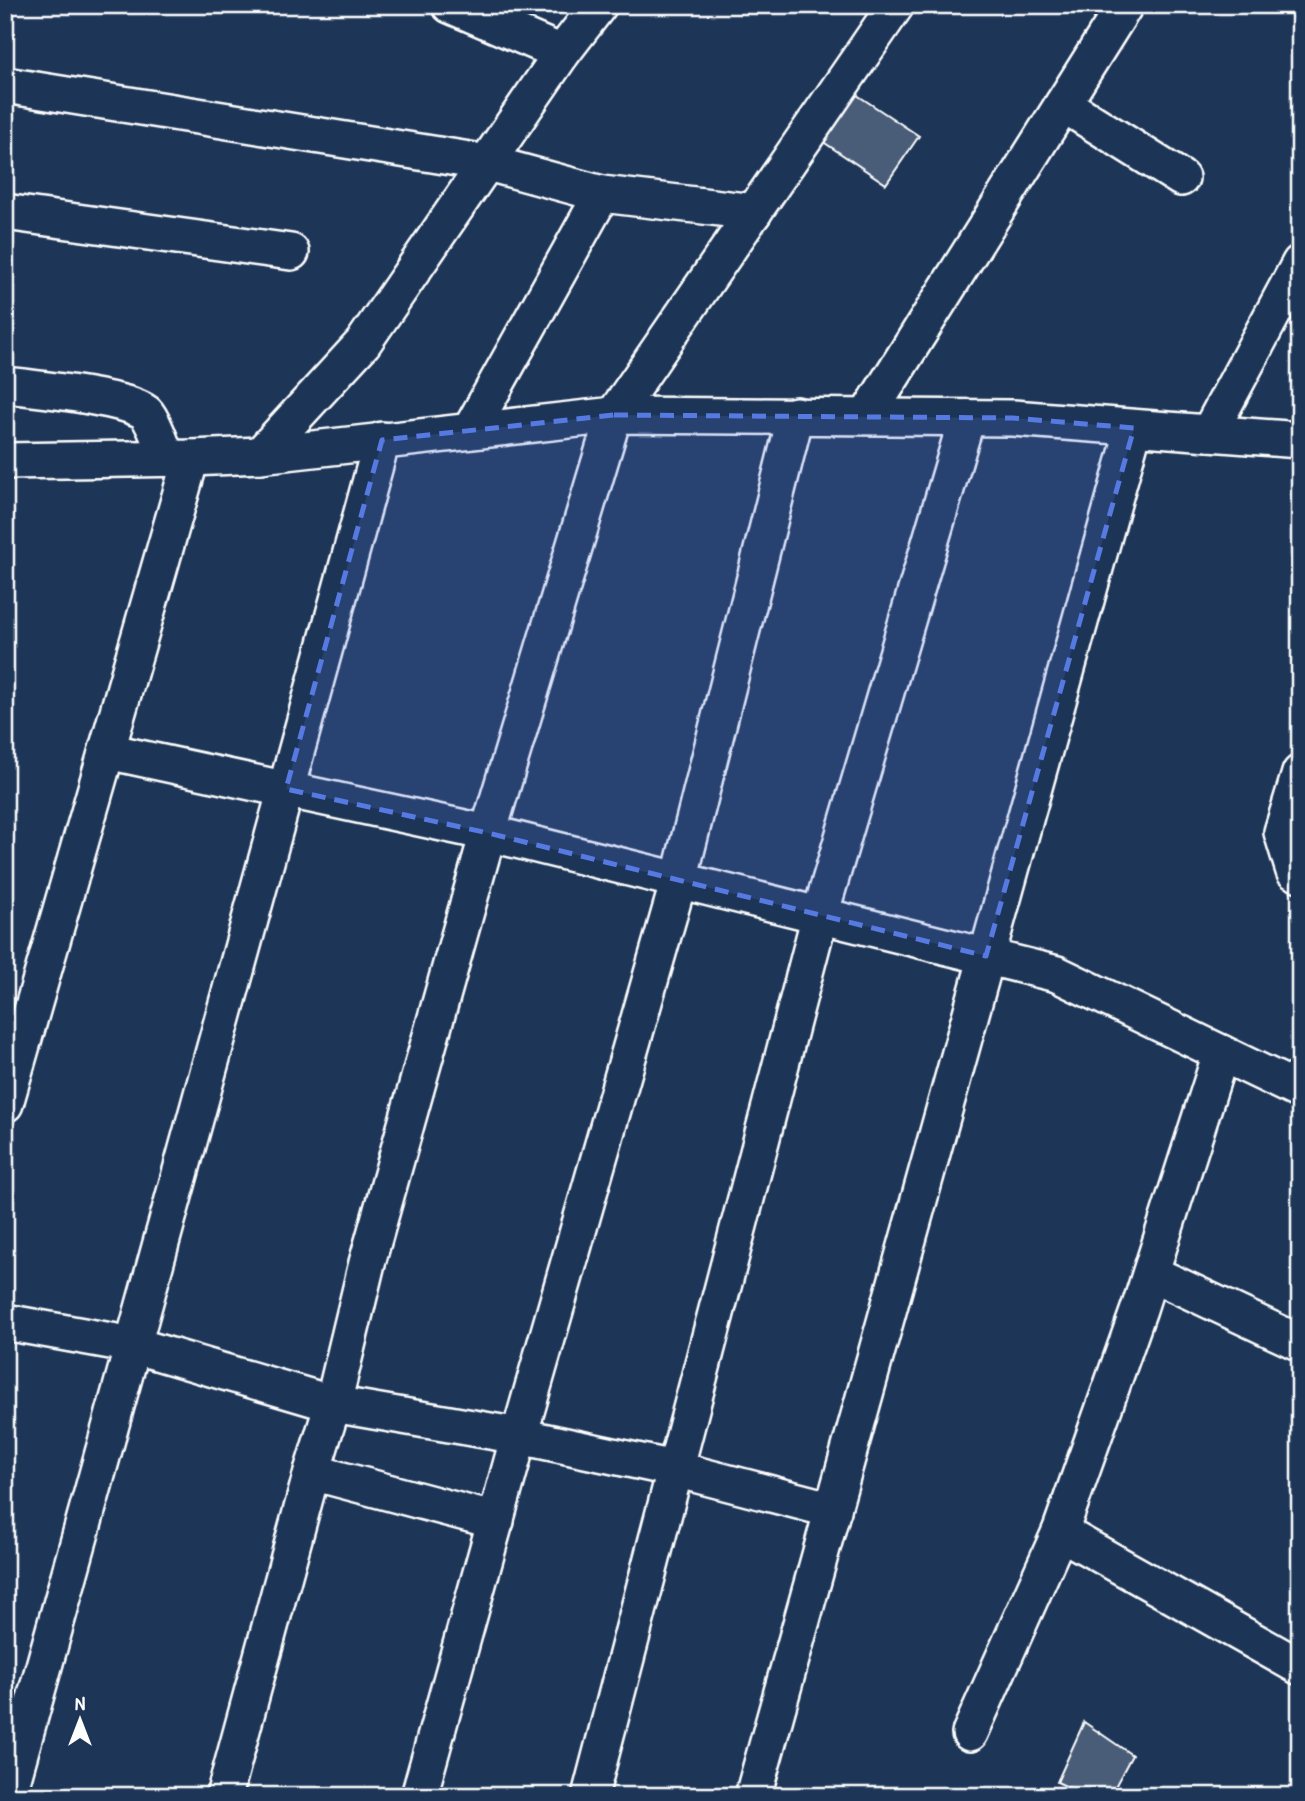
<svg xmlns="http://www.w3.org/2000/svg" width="1305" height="1801" viewBox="0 0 1305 1801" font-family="'Patrick Hand',sans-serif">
<rect width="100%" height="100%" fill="#1d3557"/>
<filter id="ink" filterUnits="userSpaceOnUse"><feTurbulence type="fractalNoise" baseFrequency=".0143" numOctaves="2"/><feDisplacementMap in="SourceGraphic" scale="14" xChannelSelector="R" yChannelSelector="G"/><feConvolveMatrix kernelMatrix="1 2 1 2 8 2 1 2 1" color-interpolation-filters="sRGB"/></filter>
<g filter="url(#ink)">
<g fill="#4a5d79" stroke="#fff" stroke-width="2">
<polygon points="848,89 919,136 886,184 816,137"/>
<polygon points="1084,1722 1132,1755 1110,1796 1087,1796 1057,1782"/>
</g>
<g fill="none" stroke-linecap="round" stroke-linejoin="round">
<defs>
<g id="street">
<polyline points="450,5 562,53"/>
<polyline points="5,85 488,163 602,194 754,212"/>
<polyline points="1063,104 1181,178"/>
<polyline points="5,212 291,252"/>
<path d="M5 385C31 388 134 398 147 414 156 426 161 445 167 458"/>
<polyline points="867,416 1125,5"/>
<polyline points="470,431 602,194"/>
<polyline points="1209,433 1300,263"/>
<polyline points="260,455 363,343 562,53 599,5"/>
<polyline points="5,461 191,458 260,455 614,415 1013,418 1300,440"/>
<polyline points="107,751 488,833 1057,974 1300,1091"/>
<polyline points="1300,773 1282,832 1294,871 1300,874"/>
<polyline points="5,1104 191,458"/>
<polyline points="1151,1273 1300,1343"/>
<polyline points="5,1322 133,1345 382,440"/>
<polyline points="312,1472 496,1521"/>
<polyline points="1060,1532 1300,1667"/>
<polyline points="970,1733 1060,1532 1139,1309 1221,1053"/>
<polyline points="8,1796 133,1345 333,1404 519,1436 675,1469 833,1510"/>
<polyline points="224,1796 312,1472 333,1404 367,1263 488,833 614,415 896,5"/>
<polyline points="419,1796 519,1436 679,880 796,415"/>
<polyline points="590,1796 820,915 967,418"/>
<polyline points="753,1796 1134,428"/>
</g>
</defs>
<use href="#street" stroke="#fff" stroke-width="40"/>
<use href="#street" stroke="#1d3557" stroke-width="35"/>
</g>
</g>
<path fill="#567ae2" fill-opacity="0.2" stroke="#567ae2" stroke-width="5" stroke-dasharray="14 9" stroke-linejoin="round" d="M614 415 1013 418 1134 428 986 956 488 833 286 789 382 440Z"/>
<rect width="1305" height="1801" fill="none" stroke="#1d3557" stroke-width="28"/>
<rect x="14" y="14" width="1277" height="1773" fill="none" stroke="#fff" stroke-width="2.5" filter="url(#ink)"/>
<g transform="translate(80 1720)" stroke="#1d3557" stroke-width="5" paint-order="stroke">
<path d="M0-5L12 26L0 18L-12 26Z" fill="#ffffff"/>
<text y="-10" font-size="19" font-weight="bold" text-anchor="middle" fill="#ffffff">N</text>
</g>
</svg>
